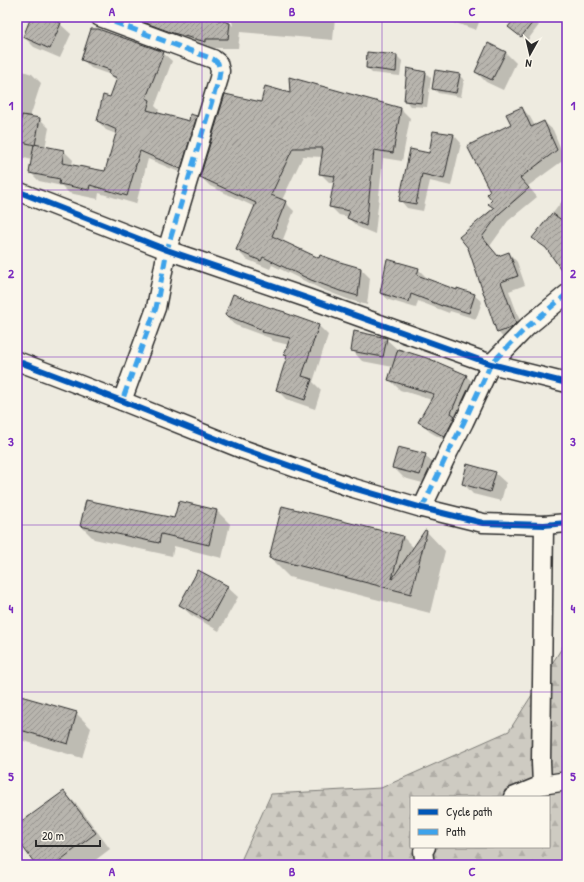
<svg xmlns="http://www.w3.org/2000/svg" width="584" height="882" viewBox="0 0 584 882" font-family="'Patrick Hand',sans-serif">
<defs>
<pattern id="forest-firs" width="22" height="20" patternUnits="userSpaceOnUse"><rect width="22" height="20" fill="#cecbc2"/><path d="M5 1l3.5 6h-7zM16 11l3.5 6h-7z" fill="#b1aea7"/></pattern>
<pattern id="building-hatch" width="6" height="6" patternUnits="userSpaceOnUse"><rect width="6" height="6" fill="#b8b5ae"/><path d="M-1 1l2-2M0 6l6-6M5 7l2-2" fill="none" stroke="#96938e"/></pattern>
</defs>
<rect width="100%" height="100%" fill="#eeebe0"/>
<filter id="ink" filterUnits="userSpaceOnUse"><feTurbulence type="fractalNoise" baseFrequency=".025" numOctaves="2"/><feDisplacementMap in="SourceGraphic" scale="8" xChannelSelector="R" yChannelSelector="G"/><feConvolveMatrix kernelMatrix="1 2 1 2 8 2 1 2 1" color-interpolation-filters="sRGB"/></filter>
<g filter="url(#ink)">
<path fill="url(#forest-firs)" stroke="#7c7b76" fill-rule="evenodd" d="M567 640V865H239L271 794 381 788 509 731ZM411 797H549V847H411Z"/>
<g fill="#0003">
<polygon points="33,17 44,17 60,24 71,34 60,58 34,47 24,37"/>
<polygon points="117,17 205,17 230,23 233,26 231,17 335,17 333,40 240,32 238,48 216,48 215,51"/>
<polygon points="436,17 481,17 476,30 456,23 456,24"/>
<polygon points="517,17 530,17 539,25 527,41 510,27"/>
<polygon points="93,28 97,29 98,28 163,53 172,61 155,106 159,110 157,114 189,122 196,117 205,126 189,177 180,173 194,128 192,128 179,172 148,159 136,204 99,193 98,199 69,193 62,186 39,181 30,172 32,160 17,156 17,69 32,74 41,83 30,117 40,119 49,128 45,148 64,151 73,160 72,165 106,172 116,134 106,130 98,121 110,98 117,81 111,75 91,68 82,59"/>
<polygon points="505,52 516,63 503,90 486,82 476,72"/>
<polygon points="397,56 402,61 400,76 372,73 367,68"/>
<polygon points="426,73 431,78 427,107 410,106 405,100"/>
<polygon points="459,75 464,80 461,97 438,93 433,88"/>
<polygon points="291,94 401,109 410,118 402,161 383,158 375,234 358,227 348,218 349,217 339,215 330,206 334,183 330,183 320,173 323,157 303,156 282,200 285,202 294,211 282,242 320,259 361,269 370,278 367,305 350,300 321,289 319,288 272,265 270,269 246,259 237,250 255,207 210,186 201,177 262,104"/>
<polygon points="522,108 530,117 535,126 544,122 553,130 565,159 528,186 537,197 508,221 490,246 498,257 509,253 517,262 525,285 509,291 524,332 506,341 498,332 469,248 495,209 491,191 512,124"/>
<polygon points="454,135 461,143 451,186 430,181 423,211 407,208 400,200 430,154"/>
<polygon points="566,196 567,197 567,276 550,252 534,238"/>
<polygon points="418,269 426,277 425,279 457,291 474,295 482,302 476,319 450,311 449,313 418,301 416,308 389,300 381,293"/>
<polygon points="226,315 319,326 328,335 313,382 321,390 315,409 286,399 277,390 288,357 285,355 289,345 273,341 270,338 235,325"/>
<polygon points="386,339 397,349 397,350 430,360 466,376 477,386 455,446 430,432 419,422 432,400 400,390 390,380 393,367 362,361 352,350"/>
<polygon points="425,455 435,465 430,485 404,478 394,468"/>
<polygon points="495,473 506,483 501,501 473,494 463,483"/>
<polygon points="179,502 217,511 230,524 222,558 174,546 172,556 94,539 81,526 175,519"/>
<polygon points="426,531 445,551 430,613 289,577 270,558 403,537 414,548"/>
<polygon points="227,587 238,597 219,631 191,615 180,605"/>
<polygon points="564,672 567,672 567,697"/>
<polygon points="17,696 76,713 91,728 82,758 17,739"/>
<polygon points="64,792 79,807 110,849 89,865 38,865 17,838 17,827"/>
</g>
<g fill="url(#building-hatch)" stroke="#2b2b2b">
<polygon points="31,17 46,17 61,23 50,49 23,37"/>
<polygon points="135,17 209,17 230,23 228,39 206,39 206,42 173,33 135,19"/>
<polygon points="516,17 537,17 521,37 508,27"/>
<polygon points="91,29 98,29 164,52 146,98 150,100 147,110 189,121 190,114 197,116 181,169 140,151 127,196 90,185 89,190 59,184 60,179 29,173 34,144 64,150 62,163 105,171 117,130 97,121 103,95 110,97 117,78 109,74 110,70 81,60"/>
<polygon points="488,43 506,52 492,80 475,72"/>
<polygon points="367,52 397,55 396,72 366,68"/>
<polygon points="407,68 426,72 422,103 404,101"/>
<polygon points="435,70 460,74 456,93 432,89"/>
<polygon points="289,77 401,108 393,153 374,150 366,226 347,218 350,211 329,207 335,176 319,174 323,148 293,148 271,195 286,201 272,236 319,258 320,255 340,262 361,268 358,296 340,291 311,280 263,257 261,261 236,250 256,203 200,177 225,94 261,102 265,86 290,93"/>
<polygon points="522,107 531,127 544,121 557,150 520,178 529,188 500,213 482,237 498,256 509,252 518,276 501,282 516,323 511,328 497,333 468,248 459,237 494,208 488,204 492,200 487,194 490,191 467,146 511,124 506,114"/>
<polygon points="22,115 40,118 35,145 17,141"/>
<polygon points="433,131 454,134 444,179 422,174 416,204 399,201 410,149 429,153"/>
<polygon points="552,213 567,224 567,278 546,248 532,238"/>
<polygon points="387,259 419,268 417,275 457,290 457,288 475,294 469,313 442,305 442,306 411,294 409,302 380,293"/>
<polygon points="233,294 271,308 285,312 285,313 319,325 302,376 312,379 305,400 276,390 287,356 284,355 290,338 262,332 263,330 225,315"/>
<polygon points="354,331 387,338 383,357 351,351"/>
<polygon points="398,349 430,359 467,375 451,413 455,416 445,437 418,422 434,394 388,380"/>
<polygon points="398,447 426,454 420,475 392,468"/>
<polygon points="467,464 496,472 490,492 462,484"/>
<polygon points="86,500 174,518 179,501 217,510 209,545 161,534 159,543 80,526"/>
<polygon points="282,506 403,536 392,579 425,530 427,531 411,594 269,558"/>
<polygon points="198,570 228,586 209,621 179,605"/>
<polygon points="17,695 77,712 68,744 17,729"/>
<polygon points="64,791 96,833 54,865 36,865 17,839 17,825"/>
</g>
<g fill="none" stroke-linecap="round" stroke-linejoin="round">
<defs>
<g id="street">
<polyline points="100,17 213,59 218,63 220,71 219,78 167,250 156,308 122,401"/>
<polyline points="17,191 167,250 307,298 491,364 567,383"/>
<polyline points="17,361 122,401 242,449 350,487 422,508 483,523 544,525 567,523"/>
<polyline points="422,508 449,451 464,422 491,364 527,327 567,294"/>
<polyline points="542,785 541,762 544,525"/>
<polyline points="513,797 542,785 567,781"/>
<polyline points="425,865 423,851 426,847"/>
</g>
</defs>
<use href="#street" stroke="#2b2b2b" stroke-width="21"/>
<use href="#street" stroke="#fbf7ec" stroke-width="18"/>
<g stroke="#3ea3eb" stroke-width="5" stroke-dasharray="10 5" stroke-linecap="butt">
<polyline points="100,17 213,59 218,63 220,71 219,78 167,250 156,308 122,401"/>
<polyline points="422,508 449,451 464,422 491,364 527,327 567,294"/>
</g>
<defs>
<g id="cycleway">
<polyline points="17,191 167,250 307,298 491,364 567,383"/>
<polyline points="17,361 122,401 242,449 350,487 422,508 483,523 544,525 567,523"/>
</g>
</defs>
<use href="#cycleway" stroke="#fbf7ec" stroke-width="8"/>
<use href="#cycleway" stroke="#0057b8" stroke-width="6"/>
</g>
</g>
<path fill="none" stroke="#7b2cbf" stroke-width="1" stroke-opacity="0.55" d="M202 17V865M382 17V865M17 190H567M17 357H567M17 525H567M17 692H567"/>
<rect width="584" height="882" fill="none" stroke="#fbf7ec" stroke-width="44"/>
<rect x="410" y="796" width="140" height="52" fill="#fbf7ec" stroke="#a8a59f"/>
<rect x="418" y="809" width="20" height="6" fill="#0057b8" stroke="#a8a59f"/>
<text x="446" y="816" font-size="12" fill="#2b2b2b">Cycle path</text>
<rect x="418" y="829" width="20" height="6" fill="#3ea3eb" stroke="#a8a59f"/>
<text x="446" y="836" font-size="12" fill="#2b2b2b">Path</text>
<g transform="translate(530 54) rotate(188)" stroke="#fbf7ec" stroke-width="3" paint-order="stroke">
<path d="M0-3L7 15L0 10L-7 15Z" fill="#2b2b2b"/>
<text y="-6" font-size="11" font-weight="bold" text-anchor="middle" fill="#2b2b2b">N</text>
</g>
<path d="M36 840v6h64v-6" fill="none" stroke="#2b2b2b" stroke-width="2"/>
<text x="42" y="840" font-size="12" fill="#2b2b2b" stroke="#fbf7ec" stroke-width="3" paint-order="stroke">20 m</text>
<rect x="22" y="22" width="540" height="838" fill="none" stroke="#7b2cbf" stroke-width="1.5"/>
<g font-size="13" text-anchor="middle" font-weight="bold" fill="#7b2cbf">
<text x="112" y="16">A</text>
<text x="292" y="16">B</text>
<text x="472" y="16">C</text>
<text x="11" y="110">1</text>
<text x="573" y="110">1</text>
<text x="11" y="278">2</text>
<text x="573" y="278">2</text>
<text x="11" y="446">3</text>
<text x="573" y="446">3</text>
<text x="11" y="613">4</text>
<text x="573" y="613">4</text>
<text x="11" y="781">5</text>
<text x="573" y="781">5</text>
<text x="112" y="876">A</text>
<text x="292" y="876">B</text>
<text x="472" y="876">C</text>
</g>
</svg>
